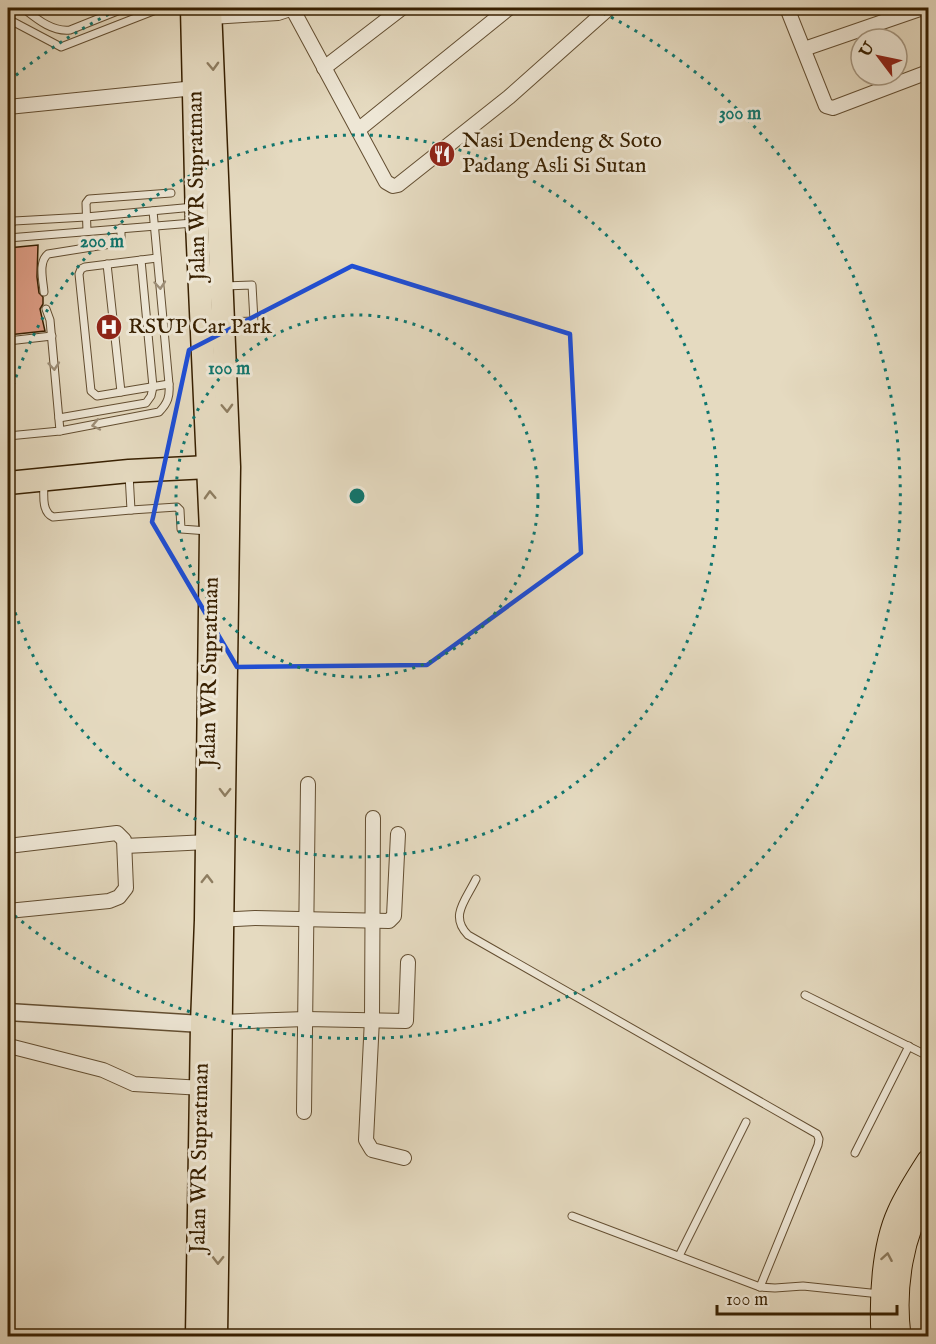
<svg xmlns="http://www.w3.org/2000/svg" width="936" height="1344" viewBox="0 0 936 1344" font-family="'IM FELL English',serif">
<rect width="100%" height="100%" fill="#e5dac0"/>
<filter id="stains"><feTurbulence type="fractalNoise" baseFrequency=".00333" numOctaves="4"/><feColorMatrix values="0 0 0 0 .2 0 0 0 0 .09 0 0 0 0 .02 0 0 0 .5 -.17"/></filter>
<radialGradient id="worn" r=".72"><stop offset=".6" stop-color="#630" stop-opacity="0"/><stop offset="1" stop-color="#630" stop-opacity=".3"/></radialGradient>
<polygon fill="#dc9c84" stroke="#382001" stroke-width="1.5" points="38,245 37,277 39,293 43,297 43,304 40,309 45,331 8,335 8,248"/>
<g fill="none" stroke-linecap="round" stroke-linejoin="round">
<defs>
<g id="service">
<path d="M23 8C37 19 52 32 70 30L125 8"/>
<polyline points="8,19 61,47 161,8"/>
<polyline points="87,231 86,203 89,199 171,193"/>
<polyline points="8,238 193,223"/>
<polyline points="10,238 9,226 14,221 86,217 194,207"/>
<polyline points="157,258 85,267 81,269 79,274 91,391 97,396 169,384"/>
<polyline points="107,264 121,392"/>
<polyline points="224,286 252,285 254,321 226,322"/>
<path d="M44 292C43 280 38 262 48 254L117 243 121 239V228"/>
<polyline points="8,341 52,336"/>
<polyline points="59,418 146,403 151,396 153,387 141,260"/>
<path d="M60 431 159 412C168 403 170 396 169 384L153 211"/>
<polyline points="8,436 60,431 50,320 46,309"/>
<path d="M44 482C44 493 41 512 53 517L131 510 129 474"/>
<polyline points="131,510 177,507 180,510 181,529 208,531"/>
<path d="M476 879C466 900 449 916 468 935L817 1134 819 1139 818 1145 760 1287"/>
<polyline points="805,995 928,1056"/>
<polyline points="855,1153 909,1046"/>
<polyline points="572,1216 760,1287 775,1288 803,1286 880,1294"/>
<polyline points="679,1256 746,1122"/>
</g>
<g id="minor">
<polyline points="292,8 386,182 393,186 398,185 509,97 609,8"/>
<polyline points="787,8 826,106 833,108 928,72"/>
<polyline points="211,17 278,13 293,8"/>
<polyline points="804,49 923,8"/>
<polyline points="324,68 402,8"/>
<polyline points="8,107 195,88"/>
<polyline points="358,130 509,8"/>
<polyline points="373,818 372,1019 366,1140 372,1150 404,1158"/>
<polyline points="8,846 117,833 124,840 126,888 119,897 109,901 8,911"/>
<polyline points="125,846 208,842"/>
<polyline points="217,920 255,918 389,921 394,916 398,834"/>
<polyline points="222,1022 306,1019 406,1021 408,962"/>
<polyline points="13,1047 103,1070 134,1084 203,1088"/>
<polyline points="304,1112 308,784"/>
</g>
<polyline id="tertiary" points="8,1012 202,1024"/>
<g id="primary">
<path d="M882 1336C880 1299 882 1247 898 1212 906 1194 917 1177 928 1160"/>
<path d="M900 1336C894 1288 902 1234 928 1192"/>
</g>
<g id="trunk">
<polyline points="192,8 197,223 211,531 206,920 202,1024 197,1336"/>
<polyline points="210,8 229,467 216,1336"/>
<polyline points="8,483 129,471 209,467"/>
</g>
</defs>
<use href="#service" stroke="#634e31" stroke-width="9"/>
<use href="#minor" stroke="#634e31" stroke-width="16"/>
<use href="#tertiary" stroke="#634e31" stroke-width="19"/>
<use href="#primary" stroke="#382001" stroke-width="23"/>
<use href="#trunk" stroke="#382001" stroke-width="25"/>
<use href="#service" stroke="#eee7d6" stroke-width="7"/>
<use href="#minor" stroke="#eee7d6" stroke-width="14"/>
<use href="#tertiary" stroke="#eee7d6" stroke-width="16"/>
<use href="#primary" stroke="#e5dac0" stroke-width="21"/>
<use href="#trunk" stroke="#e5dac0" stroke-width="22"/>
</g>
<defs><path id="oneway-chevron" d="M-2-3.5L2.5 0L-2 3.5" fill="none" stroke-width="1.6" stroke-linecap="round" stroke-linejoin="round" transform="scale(1.5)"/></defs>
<g stroke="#8e7d60">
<use href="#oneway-chevron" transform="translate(213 66) rotate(88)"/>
<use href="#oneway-chevron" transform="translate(227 408) rotate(88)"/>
<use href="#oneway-chevron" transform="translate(210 495) rotate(-92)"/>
<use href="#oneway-chevron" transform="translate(225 792) rotate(91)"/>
<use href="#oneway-chevron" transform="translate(207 879) rotate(-89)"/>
<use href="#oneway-chevron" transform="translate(887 1257) rotate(-80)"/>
<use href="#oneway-chevron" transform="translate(218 1260) rotate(91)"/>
</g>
<g stroke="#9c8d76">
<use href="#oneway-chevron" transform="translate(160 285) rotate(85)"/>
<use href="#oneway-chevron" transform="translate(54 366) rotate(85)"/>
<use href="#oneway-chevron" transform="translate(96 425) rotate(168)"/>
</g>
<path fill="none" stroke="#1d4ed8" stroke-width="4.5" stroke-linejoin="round" d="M352 266 570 334 581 553 427 665 237 667 152 522 189 350Z"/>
<g fill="none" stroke="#0f766e" stroke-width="3" stroke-dasharray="3 6">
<circle cx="357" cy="496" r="181"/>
<path d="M8 403A361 361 0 1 1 8 589"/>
<path d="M9 81A542 542 0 0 1 119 9M595 9A542 542 0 1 1 9 911"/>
</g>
<defs>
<symbol id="restaurant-disc" viewBox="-11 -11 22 22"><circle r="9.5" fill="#8f2418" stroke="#eee7d6"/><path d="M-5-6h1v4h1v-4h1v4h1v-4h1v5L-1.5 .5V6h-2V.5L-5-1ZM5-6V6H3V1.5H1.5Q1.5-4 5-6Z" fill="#fff"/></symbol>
<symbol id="hospital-disc" viewBox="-11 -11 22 22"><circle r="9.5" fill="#8f2418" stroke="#eee7d6"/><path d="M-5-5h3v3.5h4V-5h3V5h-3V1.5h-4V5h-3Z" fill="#fff"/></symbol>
</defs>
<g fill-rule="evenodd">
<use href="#restaurant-disc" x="427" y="139" width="30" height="30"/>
<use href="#hospital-disc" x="94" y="312" width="30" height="30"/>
</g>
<g text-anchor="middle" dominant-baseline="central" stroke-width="6" stroke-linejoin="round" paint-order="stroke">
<g font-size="22" fill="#382001" stroke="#eee7d6" text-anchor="start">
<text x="462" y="141">Nasi Dendeng &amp; Soto<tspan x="462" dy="25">Padang Asli Si Sutan</tspan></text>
<text x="128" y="327">RSUP Car Park</text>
</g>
<g font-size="22" fill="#382001" stroke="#eee7d6">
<text transform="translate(197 186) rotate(-91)">Jalan WR Supratman</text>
<text transform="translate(210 672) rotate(-89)">Jalan WR Supratman</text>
<text transform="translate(200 1158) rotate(-89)">Jalan WR Supratman</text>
</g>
</g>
<circle cx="357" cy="496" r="9" fill="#0f766e" stroke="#eee7d6" stroke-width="3"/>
<g font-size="18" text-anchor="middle" font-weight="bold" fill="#0f766e" stroke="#eee7d6" stroke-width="6" stroke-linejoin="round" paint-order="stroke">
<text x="740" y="119">300 m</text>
<text x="102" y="247">200 m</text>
<text x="229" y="374">100 m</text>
</g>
<rect width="936" height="1344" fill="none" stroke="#e5dac0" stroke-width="30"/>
<rect x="9" y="9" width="918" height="1326" fill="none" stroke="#382001" stroke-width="3"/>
<rect x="15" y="15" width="906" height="1314" fill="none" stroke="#382001" stroke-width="1.5"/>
<g transform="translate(879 57) rotate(302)"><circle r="28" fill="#eee7d6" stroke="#a59781" stroke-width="1.5"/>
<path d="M0-4.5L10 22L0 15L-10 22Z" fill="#8f2418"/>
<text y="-9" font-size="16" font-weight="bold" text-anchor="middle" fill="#382001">U</text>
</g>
<path d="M717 1305v9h180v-9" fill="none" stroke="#382001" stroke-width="3"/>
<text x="726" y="1305" font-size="18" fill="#382001" stroke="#eee7d6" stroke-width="4.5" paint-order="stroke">100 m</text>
<rect width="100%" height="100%" filter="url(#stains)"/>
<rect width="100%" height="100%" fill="url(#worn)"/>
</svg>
